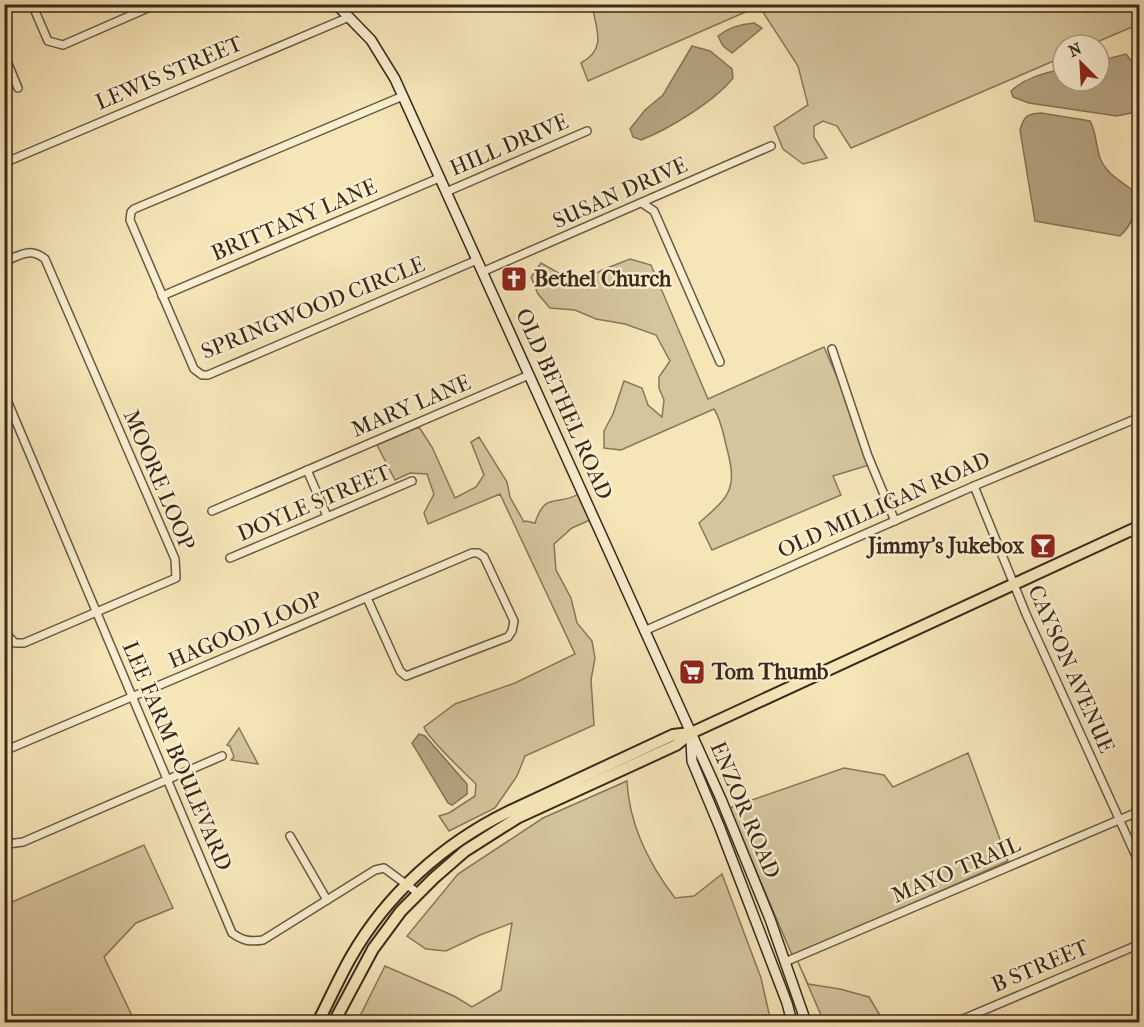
<svg xmlns="http://www.w3.org/2000/svg" width="1144" height="1027" viewBox="0 0 1144 1027" font-family="'IM FELL French Canon',serif">
<rect width="100%" height="100%" fill="#f5e5b7"/>
<filter id="stains"><feTurbulence type="fractalNoise" baseFrequency=".00333" numOctaves="4"/><feColorMatrix values="0 0 0 0 .2 0 0 0 0 .09 0 0 0 0 .02 0 0 0 .5 -.17"/></filter>
<radialGradient id="worn" r=".72"><stop offset=".6" stop-color="#630" stop-opacity="0"/><stop offset="1" stop-color="#630" stop-opacity=".3"/></radialGradient>
<g fill="#d5c59c" stroke="#88775a" stroke-width="1.5">
<path d="M1139 4V24L1090 45H1063V57L851 148 837 126 823 121 814 126V137L827 158 803 164 783 149 774 127 808 105 798 66 759 6 588 81 581 63C605 50 598 34 593 10L560 11 558 5Z"/>
<path d="M630 259 651 265 708 399 824 347 849 405 851 418 869 465 833 476 841 495 712 550 699 523C731 495 738 489 726 445 723 432 721 420 714 409L621 450 604 448V431L613 414 624 381 642 388 648 405 662 417 664 400 659 388V377L670 361 656 335 625 324 596 319 575 310 550 308 538 294 531 277 541 263 578 284 602 270Z"/>
<path d="M419 427 432 447 455 498 476 487 484 475 471 442 479 437 507 482 510 497 524 522 526 521 535 523C546 489 558 508 580 493L590 517V520L572 528 554 544 556 570 571 598 577 623 592 641 595 658 591 680 594 725 525 756 517 776 495 808 449 831 439 816 449 813 475 796 476 784C465 773 427 738 424 727L455 704 515 683 575 654 500 494 428 524 424 513 434 494 427 474 410 473 395 480 377 445Z"/>
<polygon points="239,728 258,764 231,760 234,757 230,746 227,745"/>
<polygon points="968,753 1008,861 793,957 729,808 844,768 884,775 893,787"/>
<path d="M627 781C629 825 649 864 675 898L694 896 722 874 761 978 771 1022H357L385 966 454 996 472 1007 501 990 512 923 480 935 446 951 426 949 407 936 458 874 543 818Z"/>
<polygon points="144,845 173,908 136,923 104,957 135,1022 5,1022 5,905"/>
<polygon points="798,962 808,984 840,989 869,997 884,1022 824,1022"/>
</g>
<g fill="#b5a581" stroke="#847357" stroke-width="1.5">
<path d="M754 23 762 28 732 53 723 46 718 36C729 27 740 24 754 23Z"/>
<path d="M692 46 710 51 732 69 733 78C715 101 669 129 641 140L633 137 630 129 645 110 663 95Z"/>
<path d="M1126 54 1136 67 1137 94 1131 113 1117 116 1029 103 1013 97 1011 91C1025 78 1044 73 1063 69V81H1099V61Z"/>
<path d="M1041 113 1090 121C1096 131 1096 146 1100 158 1107 176 1124 182 1137 194 1136 211 1133 224 1120 236L1035 221 1020 130C1024 116 1027 114 1041 113Z"/>
<polygon points="419,734 425,736 467,784 467,794 452,805 448,803 412,743"/>
</g>
<g fill="none" stroke-linecap="round" stroke-linejoin="round">
<defs>
<g id="street">
<polyline points="32,4 48,41 63,45 157,4"/>
<polyline points="4,54 18,88"/>
<polyline points="403,96 134,209 131,212 130,220 194,369 202,375 208,375 477,260"/>
<polyline points="4,163 349,17"/>
<polyline points="446,192 587,131"/>
<polyline points="642,203 654,211 720,362"/>
<path d="M4 262C20 255 30 247 45 259L175 559 176 578 24 643H15L9 637 4 626"/>
<polyline points="482,272 771,146"/>
<polyline points="162,296 439,178"/>
<polyline points="832,349 868,456 895,521"/>
<path d="M4 393 232 933C243 941 250 942 263 940L375 870 384 868 418 893"/>
<polyline points="307,470 327,516"/>
<polyline points="974,486 1026,614 1140,865"/>
<polyline points="212,511 529,375"/>
<polyline points="230,558 412,481"/>
<polyline points="644,631 974,486 1140,417"/>
<polyline points="4,751 472,553 478,553 484,557 514,621 512,631 508,637 406,676 400,671 367,598"/>
<polyline points="290,836 327,900"/>
<polyline points="4,842 8,844 23,842 222,756"/>
<polyline points="785,962 1140,811"/>
<polyline points="956,1022 1140,944"/>
</g>
<g id="secondary">
<polyline points="336,4 371,40 395,79 721,799 770,919 806,1022"/>
<polyline points="691,739 692,761 720,828 787,1003 792,1022"/>
</g>
<g id="primary">
<path d="M318 1022C329 1001 339 978 351 957 387 894 443 844 508 812L673 735 690 733"/>
<polyline points="334,1022 373,949 401,911 434,878 465,851 517,818 676,745 691,733 1140,526"/>
</g>
</defs>
<use href="#street" stroke="#695840" stroke-width="10"/>
<use href="#secondary" stroke="#3a2919" stroke-width="12"/>
<use href="#primary" stroke="#3a2919" stroke-width="14"/>
<use href="#street" stroke="#f8eed0" stroke-width="7"/>
<use href="#secondary" stroke="#f8eed0" stroke-width="9"/>
<use href="#primary" stroke="#f5e5b7" stroke-width="10"/>
</g>
<defs>
<symbol id="church-square" viewBox="-11 -11 22 22"><rect x="-9" y="-9" width="18" height="18" rx="4" fill="#8f2418" stroke="#f8eed0"/><path d="M-1.2-6h2.4v3.5h3.3v2.4h-3.3V6h-2.4V-.1h-3.3v-2.4h3.3Z" fill="#fff"/></symbol>
<symbol id="bar-square" viewBox="-11 -11 22 22"><rect x="-9" y="-9" width="18" height="18" rx="4" fill="#8f2418" stroke="#f8eed0"/><path d="M-6-5H6L.8 .8V4.5H3.5V6h-7V4.5H-.8V.8Z" fill="#fff"/></symbol>
<symbol id="supermarket-square" viewBox="-11 -11 22 22"><rect x="-9" y="-9" width="18" height="18" rx="4" fill="#8f2418" stroke="#f8eed0"/><path d="M-6-5.5h2.5l.6 2H6L4.5 2H-2.5L-4.4-4H-6ZM-1.5 3.2a1.3 1.3 0 1 0 .1 0ZM3 3.2a1.3 1.3 0 1 0 .1 0Z" fill="#fff"/></symbol>
</defs>
<g fill-rule="evenodd">
<use href="#church-square" x="499" y="264" width="30" height="30"/>
<use href="#bar-square" x="1028" y="531" width="30" height="30"/>
<use href="#supermarket-square" x="677" y="657" width="30" height="30"/>
</g>
<g text-anchor="middle" dominant-baseline="central" stroke-width="5" stroke-linejoin="round" paint-order="stroke">
<g font-size="22" fill="#3a2919" stroke="#f8eed0">
<text transform="translate(169 73) rotate(-23)">LEWIS STREET</text>
<text transform="translate(509 145) rotate(-23)">HILL DRIVE</text>
<text transform="translate(620 193) rotate(-24)">SUSAN DRIVE</text>
<text transform="translate(294 220) rotate(-23)">BRITTANY LANE</text>
<text transform="translate(313 308) rotate(-22)">SPRINGWOOD CIRCLE</text>
<text transform="translate(564 404) rotate(66)">OLD BETHEL ROAD</text>
<text transform="translate(411 406) rotate(-23)">MARY LANE</text>
<text transform="translate(159 480) rotate(67)">MOORE LOOP</text>
<text transform="translate(314 503) rotate(-23)">DOYLE STREET</text>
<text transform="translate(884 505) rotate(-24)">OLD MILLIGAN ROAD</text>
<text transform="translate(245 630) rotate(-23)">HAGOOD LOOP</text>
<text transform="translate(1071 669) rotate(66)">CAYSON AVENUE</text>
<text transform="translate(177 756) rotate(67)">LEE FARM BOULEVARD</text>
<text transform="translate(745 810) rotate(67)">ENZOR ROAD</text>
<text transform="translate(956 870) rotate(-23)">MAYO TRAIL</text>
<text transform="translate(1040 966) rotate(-23)">B STREET</text>
</g>
<g font-size="22" font-weight="bold" fill="#3a2919" stroke="#f8eed0" text-anchor="start">
<text x="534" y="279">Bethel Church</text>
<text x="1024" y="546" text-anchor="end">Jimmy's Jukebox</text>
<text x="712" y="672">Tom Thumb</text>
</g>
</g>
<rect width="1144" height="1027" fill="none" stroke="#f5e5b7" stroke-width="24"/>
<rect x="6" y="6" width="1132" height="1015" fill="none" stroke="#3a2919" stroke-width="3"/>
<rect x="12" y="12" width="1120" height="1003" fill="none" stroke="#3a2919" stroke-width="1.5"/>
<g transform="translate(1081 63) rotate(336)"><circle r="28" fill="#f8eed0" stroke="#ac9f87" stroke-width="1.5"/>
<path d="M0-4.5L10 22L0 15L-10 22Z" fill="#8f2418"/>
<text y="-9" font-size="16" font-weight="bold" text-anchor="middle" fill="#3a2919">N</text>
</g>
<rect width="100%" height="100%" filter="url(#stains)"/>
<rect width="100%" height="100%" fill="url(#worn)"/>
</svg>
